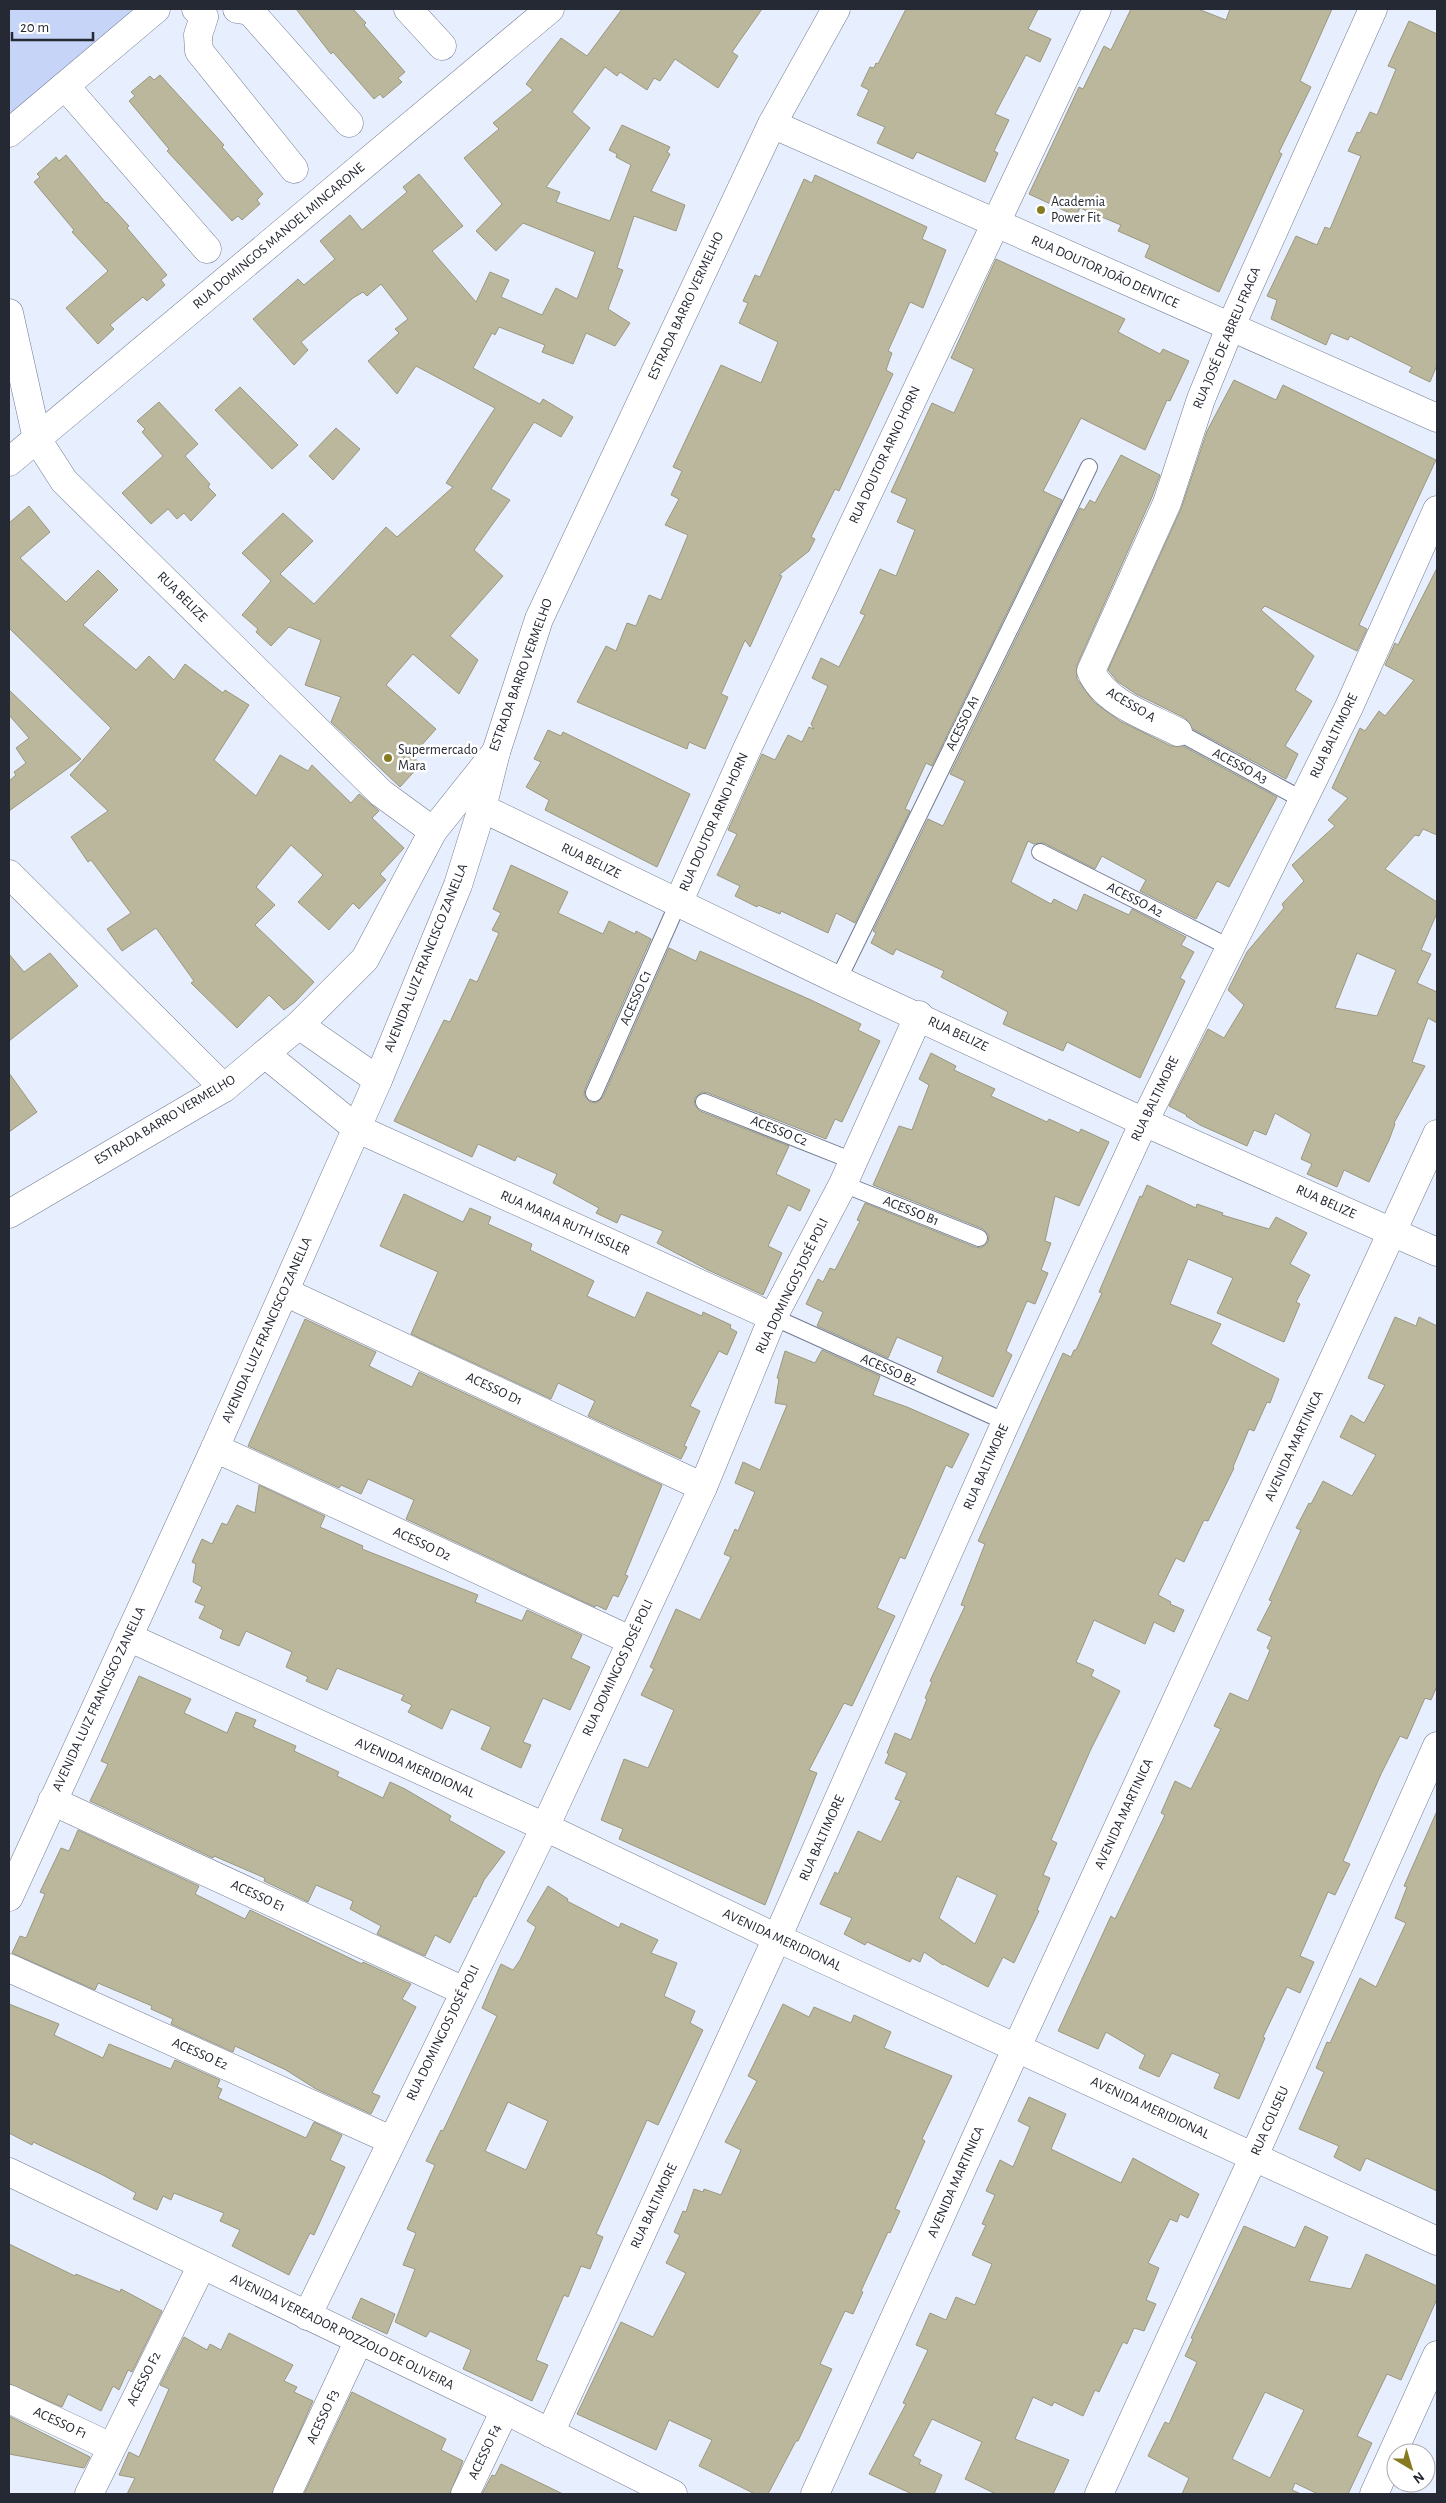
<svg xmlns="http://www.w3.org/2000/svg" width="1446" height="2503" viewBox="0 0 1446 2503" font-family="'Alegreya Sans',sans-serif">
<rect width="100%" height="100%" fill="#e7eefd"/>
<polygon fill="#c5d4f7" points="9,9 140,9 9,119"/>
<g fill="#bab79d" stroke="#9b987f" fill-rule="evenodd">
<polygon points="296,9 353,9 366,23 364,25 405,72 398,78 402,82 383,98 380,94 374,99 333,52 331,54"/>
<polygon points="622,9 762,9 732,52 738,56 718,88 675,59 660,81 654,78 647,90 620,72 617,76 605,67 572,112 590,128 546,187 560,192 556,202 610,221 631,165 616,157 617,154 609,150 622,125 670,147 667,152 670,154 651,191 685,205 676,231 634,216 617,268 623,270 608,309 630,323 615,346 586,333 573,364 542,352 545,345 499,327 495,335 492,333 473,368 540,404 543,399 573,417 561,437 534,422 491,489 510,500 474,550 503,576 450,636 478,660 459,694 413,654 386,685 436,729 412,756 421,764 400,787 331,722 341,697 305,685 321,640 289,627 271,646 256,632 258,629 242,615 271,581 242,553 283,513 313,541 280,574 314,604 386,527 397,537 453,487 446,483 495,408 416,366 397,394 368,361 399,333 395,329 408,319 381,284 367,296 363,292 353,298 301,342 308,350 294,365 253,319 298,279 304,285 335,259 320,241 350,215 362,230 407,192 403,187 419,174 463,226 432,251 476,302 490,272 509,280 501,297 542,315 556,288 577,299 595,252 523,223 496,251 476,231 502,204 464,158 499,129 493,123 533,90 526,84 561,38 587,56"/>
<polygon points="906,9 1038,9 1028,29 1051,39 1040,62 1026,55 995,114 1009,120 994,151 998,153 985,182 917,152 913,159 877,143 885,127 857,115 869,90 861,86 870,67 874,68 876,63 878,64"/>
<polygon points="1131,9 1198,9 1226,20 1230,9 1332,9 1300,81 1311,87 1279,152 1282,154 1275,169 1219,292 1145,257 1150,245 1118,231 1121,225 1080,208 1076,216 1029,194 1079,87 1083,89 1104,46 1111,50"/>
<polygon points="1409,21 1437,34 1437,365 1430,382 1409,372 1412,367 1350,336 1348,340 1331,333 1326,345 1271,319 1277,300 1267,296 1296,236 1317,245 1325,227 1330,229 1361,156 1348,151 1357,132 1360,133 1370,112 1377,115 1396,69 1388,66"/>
<polygon points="160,75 224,145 222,147 263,194 257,200 260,204 242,220 238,216 232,221 167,151 169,149 129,101 135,96 131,92 150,76 154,80"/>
<polygon points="66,155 106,203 107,202 129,226 127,228 167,275 161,280 165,285 147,301 143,297 110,325 114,329 98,344 66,308 108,271 72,232 74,230 34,182 40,177 37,174 56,157 59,161"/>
<polygon points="815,175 927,227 922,239 946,250 923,308 910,302 888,351 892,353 886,370 893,374 839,491 835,489 811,537 815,539 809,551 779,575 782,576 750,647 745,640 721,694 728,697 705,749 689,742 687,749 577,702 606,646 616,651 627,623 636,626 649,595 661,600 688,535 665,525 679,499 671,495 682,471 673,467 721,365 761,383 778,342 739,323 748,303 743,301 755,275 760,277 804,179 812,183"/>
<polygon points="996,259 1125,319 1118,332 1160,354 1163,349 1189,361 1170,401 1167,400 1145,450 1081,418 1043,491 1062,500 932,766 926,763 905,809 910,811 855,923 836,913 828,933 781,911 780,914 758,905 757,907 735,896 740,886 717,875 737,834 728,830 762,754 775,760 788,735 802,742 809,727 814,729 811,724 828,686 812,678 821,658 839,667 865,615 860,613 880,569 896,576 915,530 897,522 907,499 891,492 932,403 954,413 974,369 951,358"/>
<polygon points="1234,380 1276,400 1283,385 1436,460 1359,625 1367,629 1357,651 1265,606 1261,610 1314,656 1295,690 1312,701 1285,746 1298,754 1286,779 1193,729 1185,718 1136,694 1117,681 1108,670 1181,509 1207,431"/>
<polygon points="240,387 298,445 272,469 215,410"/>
<polygon points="159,402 198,444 185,456 210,484 208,487 216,495 191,521 184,513 177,519 168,509 151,524 122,493 163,456 142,432 145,429 137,421"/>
<polygon points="336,428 360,449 333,480 309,456"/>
<polygon points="1121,455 1160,475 1152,497 1077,665 1077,679 1094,702 1120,721 1171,746 1183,746 1277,797 1229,887 1217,881 1196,919 1140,891 1146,880 1102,856 1095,869 1044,843 1034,844 1028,841 1011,882 1051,904 1054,899 1077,911 1084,894 1129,915 1132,909 1186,937 1181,945 1194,952 1180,978 1185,981 1140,1078 1067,1042 1063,1051 1003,1024 1008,1012 941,977 944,971 896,949 893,955 871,943 876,933 873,931 928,819 943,826 965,781 950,774 1080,508 1084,510 1090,500 1095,503"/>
<polygon points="29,506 50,532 20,558 66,602 98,570 118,590 83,625 136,670 149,656 174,680 185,664 223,693 225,690 249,705 214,760 256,796 280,755 308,771 312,765 351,803 359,794 379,811 372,818 404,848 380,874 386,880 359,909 353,903 329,930 298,902 323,875 291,845 256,887 275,905 255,925 314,982 295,1002 284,1010 269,995 237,1028 191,983 194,981 156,928 122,951 107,929 131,913 91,860 88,862 71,837 108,811 70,775 111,728 9,628 9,523"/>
<path d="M1437 568V835L1423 829 1419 836 1415 835 1385 869 1437 902V913L1421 950 1431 954 1417 983 1437 992V1023L1428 1018 1412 1062 1425 1066 1394 1123 1395 1124 1389 1140 1369 1182 1344 1170 1337 1187 1307 1174 1312 1164 1301 1159 1311 1134 1275 1113 1266 1135 1254 1130 1247 1146 1200 1125 1186 1116 1187 1115 1169 1106 1208 1029 1224 1038 1244 1005 1228 990 1247 952 1284 908 1282 904 1304 881 1292 865 1335 826 1328 820 1348 798 1332 788 1360 728 1365 731 1379 711 1385 716 1414 680 1385 665 1395 643 1398 645ZM1357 953 1396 970 1377 1016 1335 1008Z"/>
<polygon points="9,690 81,759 9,811 9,781 16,775 14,772 26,763 16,748 29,738 9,715"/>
<polygon points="548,730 561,736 563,732 690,794 657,867 545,810 549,800 526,787 541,762 534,759"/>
<polygon points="511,865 568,892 558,913 603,934 609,921 635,934 636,931 651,939 585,1089 584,1095 590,1102 596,1103 603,1097 669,948 696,961 700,951 811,1000 861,1024 858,1030 880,1041 842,1122 835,1119 826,1139 708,1093 702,1092 695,1098 694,1104 700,1111 789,1146 776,1174 810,1190 800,1211 788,1205 768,1246 782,1253 763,1295 708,1270 657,1243 663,1231 621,1214 617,1223 596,1213 599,1208 553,1183 557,1174 517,1156 515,1161 478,1144 472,1157 394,1121 444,1020 450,1022 470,979 477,982 499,933 492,930 501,913 493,909"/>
<polygon points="50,953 78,986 9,1041 9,954 24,972"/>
<polygon points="931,1053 956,1066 954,1070 995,1089 991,1096 1047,1122 1049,1119 1079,1133 1081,1129 1109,1142 1079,1206 1055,1196 1045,1241 1051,1243 1041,1270 1048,1273 1035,1304 1027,1301 1006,1351 1012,1355 993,1397 937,1372 943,1357 897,1337 888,1358 817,1326 823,1312 806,1304 818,1279 823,1282 830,1268 835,1270 860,1221 857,1220 865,1203 975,1247 981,1248 988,1242 989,1236 983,1229 873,1185 899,1126 912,1130 929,1085 919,1079"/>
<polygon points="9,1073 37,1112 9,1132"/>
<path d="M1147 1185 1196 1208 1197 1204 1223 1213 1222 1215 1269 1229 1276 1217 1307 1233 1290 1264 1310 1275 1296 1302 1300 1304 1284 1342 1217 1313 1233 1278 1188 1259 1170 1304 1221 1324 1211 1344 1279 1379 1270 1403 1267 1402 1254 1431 1249 1429 1233 1467 1234 1468 1208 1521 1204 1520 1184 1562 1176 1558 1158 1595 1171 1602 1170 1604 1184 1610 1174 1632 1154 1622 1145 1644 1094 1620 1076 1662 1094 1670 1091 1676 1120 1691 1091 1749 1051 1840 1057 1843 1043 1875 1050 1878 1037 1910 1039 1911 1014 1963 1003 1957 988 1987 944 1964 943 1965 924 1952 920 1962 912 1958 910 1962 867 1942 865 1945 844 1934 852 1918 820 1904 835 1872 838 1874 858 1831 881 1842 901 1801 895 1799 907 1773 885 1763 889 1754 887 1753 895 1733 911 1740 927 1699 925 1698 932 1682 930 1681 965 1606 961 1605 985 1544 978 1541 1063 1353 1071 1357 1074 1350H1076L1102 1293 1099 1292 1140 1196 1142 1197ZM957 1876 997 1895 975 1944 939 1918Z"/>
<polygon points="404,1194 463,1222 470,1208 491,1217 488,1224 532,1244 530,1250 594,1281 587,1296 635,1318 647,1292 702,1316 703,1312 731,1325 730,1328 737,1332 727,1355 719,1351 690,1406 700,1411 684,1446 687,1447 681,1459 588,1416 595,1401 558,1383 551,1399 411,1334 438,1272 380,1246"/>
<polygon points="1395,1317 1416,1326 1419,1317 1437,1326 1437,1686 1431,1700 1425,1698 1407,1739 1400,1736 1381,1774 1343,1861 1350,1864 1335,1895 1328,1892 1300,1956 1314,1962 1300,1993 1287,1987 1263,2037 1265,2038 1239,2099 1214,2088 1220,2074 1172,2053 1159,2077 1139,2068 1145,2055 1106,2032 1098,2049 1058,2031 1111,1916 1115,1919 1165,1815 1161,1813 1175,1781 1191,1789 1221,1729 1214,1726 1230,1693 1248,1701 1270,1650 1267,1648 1272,1637 1257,1630 1272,1601 1269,1600 1301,1530 1296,1528 1309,1503 1311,1504 1323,1481 1352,1496 1376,1455 1340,1437 1351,1415 1364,1423 1385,1385 1368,1378"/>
<polygon points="305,1319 376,1352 369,1366 412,1387 419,1372 662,1485 625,1575 628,1576 618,1597 613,1595 606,1610 596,1605 595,1607 406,1519 414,1500 368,1479 361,1494 341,1485 339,1488 248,1446"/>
<polygon points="822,1350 880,1376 873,1395 907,1407 969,1434 952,1468 946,1465 905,1559 900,1557 877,1608 895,1616 852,1706 844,1703 809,1770 817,1773 765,1905 619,1839 623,1829 601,1820 624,1759 648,1768 674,1710 641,1695 654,1669 650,1667 676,1609 700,1620 731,1557 724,1554 735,1529 738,1531 755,1492 735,1483 743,1462 760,1470 787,1405 775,1403 779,1379 777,1378 785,1351 815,1363"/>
<polygon points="259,1485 325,1516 320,1527 363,1546 362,1549 478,1595 475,1602 522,1621 527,1610 582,1635 571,1658 590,1667 570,1710 543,1698 523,1742 531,1745 521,1768 481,1749 491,1727 451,1709 442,1729 408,1712 412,1705 401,1700 404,1695 337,1668 327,1690 306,1681 308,1677 286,1667 292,1652 246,1631 239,1646 220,1638 223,1630 199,1618 205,1606 195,1602 202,1587 193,1582 196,1564 192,1562 202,1539 212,1544 222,1523 227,1525 237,1505 255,1513"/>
<polygon points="139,1676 191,1699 184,1713 227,1733 236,1712 256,1720 253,1727 296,1746 294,1751 339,1772 337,1776 383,1798 390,1782 405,1789 451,1816 449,1820 505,1852 484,1880 476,1897 474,1896 450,1943 435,1935 425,1956 377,1934 381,1926 350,1909 353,1901 316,1885 308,1902 264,1881 265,1878 214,1856 213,1858 90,1801 108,1764 101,1761"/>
<polygon points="1437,1811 1437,2191 1366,2158 1360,2171 1334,2157 1339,2146 1299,2129 1324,2072 1316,2068 1327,2042 1330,2043 1360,1978 1376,1987 1406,1923 1395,1918 1407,1887 1404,1886"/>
<polygon points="78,1830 199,1886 195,1894 245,1919 250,1910 362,1964 363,1962 411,1984 402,1999 416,2007 372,2093 380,2096 371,2114 316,2089 286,2070 235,2046 233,2052 171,2024 173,2019 151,2009 152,2006 98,1983 95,1990 12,1953 20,1936 26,1938 45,1894 40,1892 61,1848 69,1851"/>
<path d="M548 1886 568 1899 567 1901 619 1928 621 1923 658 1940 651 1953 677 1963 664 1996 695 2011 690 2023 703 2030 658 2125 647 2120 596 2234 603 2237 590 2269 581 2266 568 2297 564 2295 536 2360 548 2365 532 2401 463 2369 471 2350 430 2331 426 2337 395 2322 415 2269 403 2265 416 2233 407 2229 435 2165 426 2161 441 2130 443 2131 497 2016 482 2008 493 1982 501 1964 513 1970 520 1960 536 1927 527 1921ZM508 2102 548 2121 526 2170 485 2151Z"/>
<polygon points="9,2004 59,2024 54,2035 103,2058 109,2044 171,2069 175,2060 220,2080 217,2087 222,2089 218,2098 306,2138 314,2122 342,2135 330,2160 345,2167 314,2235 310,2233 289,2275 232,2246 240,2230 220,2221 224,2213 174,2193 171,2200 163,2196 157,2210 133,2199 136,2193 103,2175 33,2142 32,2145 9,2133"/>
<polygon points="783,2004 809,2017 814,2007 851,2023 854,2015 891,2032 884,2048 952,2076 922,2139 925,2141 895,2209 900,2211 890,2233 888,2232 861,2291 863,2292 853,2314 845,2311 820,2364 832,2369 798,2441 796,2441 768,2494 755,2494 699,2466 712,2440 669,2420 656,2450 577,2414 621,2322 653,2337 686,2273 666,2263 680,2235 674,2232 683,2211 686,2212 694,2189 703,2192 704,2189 721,2195 741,2150 725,2142 757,2081 748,2076"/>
<polygon points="1029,2097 1066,2114 1051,2149 1121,2183 1133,2158 1199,2194 1188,2218 1180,2214 1177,2222 1170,2219 1148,2263 1159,2268 1146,2300 1156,2304 1144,2331 1134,2328 1127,2344 1123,2342 1099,2392 1095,2390 1083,2416 1054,2402 1052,2406 1033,2397 1015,2439 1069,2460 1053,2494 996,2494 965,2479 982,2442 932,2419 913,2456 921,2460 919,2464 942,2475 934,2494 912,2494 869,2474 906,2404 903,2403 928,2350 916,2345 930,2313 946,2320 956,2297 975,2305 992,2264 972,2255 986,2225 982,2224 995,2195 986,2191 1000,2160 1013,2167 1030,2127 1018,2121"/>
<path d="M1244 2226 1295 2248 1305 2226 1328 2237 1309 2281 1351 2289 1366 2254 1437 2286V2299L1401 2380 1387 2374 1357 2436 1372 2443 1348 2494H1318L1295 2483 1292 2490 1301 2494H1182L1189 2478 1148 2456 1165 2422 1169 2424 1197 2362 1185 2356 1193 2339 1191 2338ZM1265 2392 1304 2410 1270 2478 1232 2459Z"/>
<polygon points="9,2244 75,2276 76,2274 120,2292 121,2289 162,2311 132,2372 128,2370 119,2390 113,2386 101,2411 68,2394 62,2407 9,2384"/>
<polygon points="361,2298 395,2314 387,2334 352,2318"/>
<polygon points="229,2333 293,2365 284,2381 297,2387 294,2392 313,2401 272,2494 127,2494 135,2478 119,2475 129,2452 139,2457 169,2389 160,2385 184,2337 207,2350 210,2344 221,2350"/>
<polygon points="352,2392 446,2439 441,2450 463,2461 450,2494 304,2494"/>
<polygon points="9,2416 90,2457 84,2468 9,2454"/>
<polygon points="501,2464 563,2494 482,2494 492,2475 495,2476"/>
</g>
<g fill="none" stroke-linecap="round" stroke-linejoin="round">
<defs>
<g id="lane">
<polyline points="1178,732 1303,800"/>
<polyline points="1040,852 1229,947"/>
<polyline points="838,980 1089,467"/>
<polyline points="594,1093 678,903"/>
<polyline points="704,1102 853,1161"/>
<polyline points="843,1184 979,1238"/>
<polyline points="773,1317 1006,1422"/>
</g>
<g id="street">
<polyline points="196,9 204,17 198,35 199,51 294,169"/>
<polyline points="237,9 250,11 349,123"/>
<polyline points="408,9 442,46"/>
<polyline points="65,86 207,249"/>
<polyline points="9,133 156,9"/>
<polyline points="9,313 37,439 64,481 381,793 433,831"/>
<polyline points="9,462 550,9"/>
<path d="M1178 732C1149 717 1104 703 1091 671L1167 503 1201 399 1230 328 1373 9"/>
<polyline points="482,808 838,980 1144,1122 1437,1252"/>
<polyline points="9,874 224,1088"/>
<polyline points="678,903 747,749 1097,9"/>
<polyline points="299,1025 378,1080"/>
<polyline points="265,1054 356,1128 773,1317"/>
<polyline points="9,1214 224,1088 299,1025 365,959 433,831 496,752"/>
<polyline points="285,1292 703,1487"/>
<polyline points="215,1448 630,1640"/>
<polyline points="128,1637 545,1827 777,1938 1437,2241"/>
<polyline points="52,1801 464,1991"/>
<polyline points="9,1968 391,2140"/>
<polyline points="9,2172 505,2410 673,2494"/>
<polyline points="307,2316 545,1827 703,1487 773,1317 843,1184 919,1015"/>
<polyline points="9,2399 111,2447"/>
<polyline points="550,2433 777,1938 1006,1422 1144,1122 1349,707 1437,510"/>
<polyline points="89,2494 202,2265"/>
<polyline points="287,2494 359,2340"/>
<polyline points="465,2494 505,2410"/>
<polyline points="815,2494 1017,2047 1437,1134"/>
<polyline points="1099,2494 1254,2156 1437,1746"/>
<polyline points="1374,2494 1437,2355"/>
</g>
<g id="secondary">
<polyline points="772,124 1437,418"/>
<polyline points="9,1897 215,1448 378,1080 458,885 482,808 496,752 539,619 772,124 836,9"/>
</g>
</defs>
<use href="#lane" stroke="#717b91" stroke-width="18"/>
<use href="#street" stroke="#717b91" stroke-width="29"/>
<use href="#secondary" stroke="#717b91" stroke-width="29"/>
<use href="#lane" stroke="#fff" stroke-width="16"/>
<use href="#street" stroke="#fff" stroke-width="28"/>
<use href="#secondary" stroke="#fff" stroke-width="28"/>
</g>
<g fill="#877b21" stroke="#fff" stroke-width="2">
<circle cx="1041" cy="210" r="5"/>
<circle cx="388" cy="758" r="5"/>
</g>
<g text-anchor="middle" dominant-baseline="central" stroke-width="5" stroke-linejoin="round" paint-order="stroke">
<g font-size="14" fill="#252933" stroke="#fff" text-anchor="start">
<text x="1051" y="202">Academia<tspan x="1051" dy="16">Power Fit</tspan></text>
<text x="398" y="750">Supermercado<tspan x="398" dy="16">Mara</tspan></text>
</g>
<g font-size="14" fill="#252933" stroke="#fff">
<text transform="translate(279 236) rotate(-40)">RUA DOMINGOS MANOEL MINCARONE</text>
<text transform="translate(1105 272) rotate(24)">RUA DOUTOR JOÃO DENTICE</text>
<text transform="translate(686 306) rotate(-65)">ESTRADA BARRO VERMELHO</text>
<text transform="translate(1227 338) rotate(-67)">RUA JOSÉ DE ABREU FRAGA</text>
<text transform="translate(885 455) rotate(-65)">RUA DOUTOR ARNO HORN</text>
<text transform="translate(182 597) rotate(45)">RUA BELIZE</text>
<text transform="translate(521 675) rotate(-70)">ESTRADA BARRO VERMELHO</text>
<text transform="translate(1131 705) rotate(31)">ACESSO A</text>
<text transform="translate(963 723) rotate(-64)">ACESSO A1</text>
<text transform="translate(1334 736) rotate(-64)">RUA BALTIMORE</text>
<text transform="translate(1240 766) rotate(28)">ACESSO A3</text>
<text transform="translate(714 822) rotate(-66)">RUA DOUTOR ARNO HORN</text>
<text transform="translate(591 861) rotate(26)">RUA BELIZE</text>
<text transform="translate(1135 900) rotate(27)">ACESSO A2</text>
<text transform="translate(426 958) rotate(-68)">AVENIDA LUIZ FRANCISCO ZANELLA</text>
<text transform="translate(636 998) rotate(-66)">ACESSO C1</text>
<text transform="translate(958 1034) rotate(25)">RUA BELIZE</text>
<text transform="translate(1155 1099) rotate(-64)">RUA BALTIMORE</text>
<text transform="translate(165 1120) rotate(-31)">ESTRADA BARRO VERMELHO</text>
<text transform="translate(779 1131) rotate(22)">ACESSO C2</text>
<text transform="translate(1326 1202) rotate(24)">RUA BELIZE</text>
<text transform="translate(911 1211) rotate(22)">ACESSO B1</text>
<text transform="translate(565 1223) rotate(24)">RUA MARIA RUTH ISSLER</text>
<text transform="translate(792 1286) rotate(-64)">RUA DOMINGOS JOSÉ POLI</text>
<text transform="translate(267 1330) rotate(-66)">AVENIDA LUIZ FRANCISCO ZANELLA</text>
<text transform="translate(889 1370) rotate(24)">ACESSO B2</text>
<text transform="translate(494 1389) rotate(25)">ACESSO D1</text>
<text transform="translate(1294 1446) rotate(-65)">AVENIDA MARTINICA</text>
<text transform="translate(986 1467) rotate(-66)">RUA BALTIMORE</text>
<text transform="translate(422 1544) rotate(25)">ACESSO D2</text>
<text transform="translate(618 1668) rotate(-65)">RUA DOMINGOS JOSÉ POLI</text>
<text transform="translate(99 1699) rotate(-65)">AVENIDA LUIZ FRANCISCO ZANELLA</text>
<text transform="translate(415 1768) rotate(24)">AVENIDA MERIDIONAL</text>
<text transform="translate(1124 1814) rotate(-65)">AVENIDA MARTINICA</text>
<text transform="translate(822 1838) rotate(-66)">RUA BALTIMORE</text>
<text transform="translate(258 1896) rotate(25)">ACESSO E1</text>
<text transform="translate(782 1940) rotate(25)">AVENIDA MERIDIONAL</text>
<text transform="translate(443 2033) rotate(-64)">RUA DOMINGOS JOSÉ POLI</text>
<text transform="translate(200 2054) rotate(24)">ACESSO E2</text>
<text transform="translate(1150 2108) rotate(25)">AVENIDA MERIDIONAL</text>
<text transform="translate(1270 2121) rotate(-66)">RUA COLISEU</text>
<text transform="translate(956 2182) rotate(-66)">AVENIDA MARTINICA</text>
<text transform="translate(654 2206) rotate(-65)">RUA BALTIMORE</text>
<text transform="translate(342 2332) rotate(26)">AVENIDA VEREADOR POZZOLO DE OLIVEIRA</text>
<text transform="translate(144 2379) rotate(-63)">ACESSO F2</text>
<text transform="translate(323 2417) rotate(-65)">ACESSO F3</text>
<text transform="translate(60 2423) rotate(25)">ACESSO F1</text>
<text transform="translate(485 2452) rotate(-65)">ACESSO F4</text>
</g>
</g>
<rect width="1446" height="2503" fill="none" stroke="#252933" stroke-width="20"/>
<g transform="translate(1411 2468) rotate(142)"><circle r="24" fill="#ffffff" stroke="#a8a9ad"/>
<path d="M0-4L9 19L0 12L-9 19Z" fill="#877b21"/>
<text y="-8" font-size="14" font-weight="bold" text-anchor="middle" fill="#252933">N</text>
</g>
<path d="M12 32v8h81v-8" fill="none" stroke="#252933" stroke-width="2.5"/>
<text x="20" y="32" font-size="15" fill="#252933" stroke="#ffffff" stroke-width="4" paint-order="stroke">20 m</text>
</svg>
